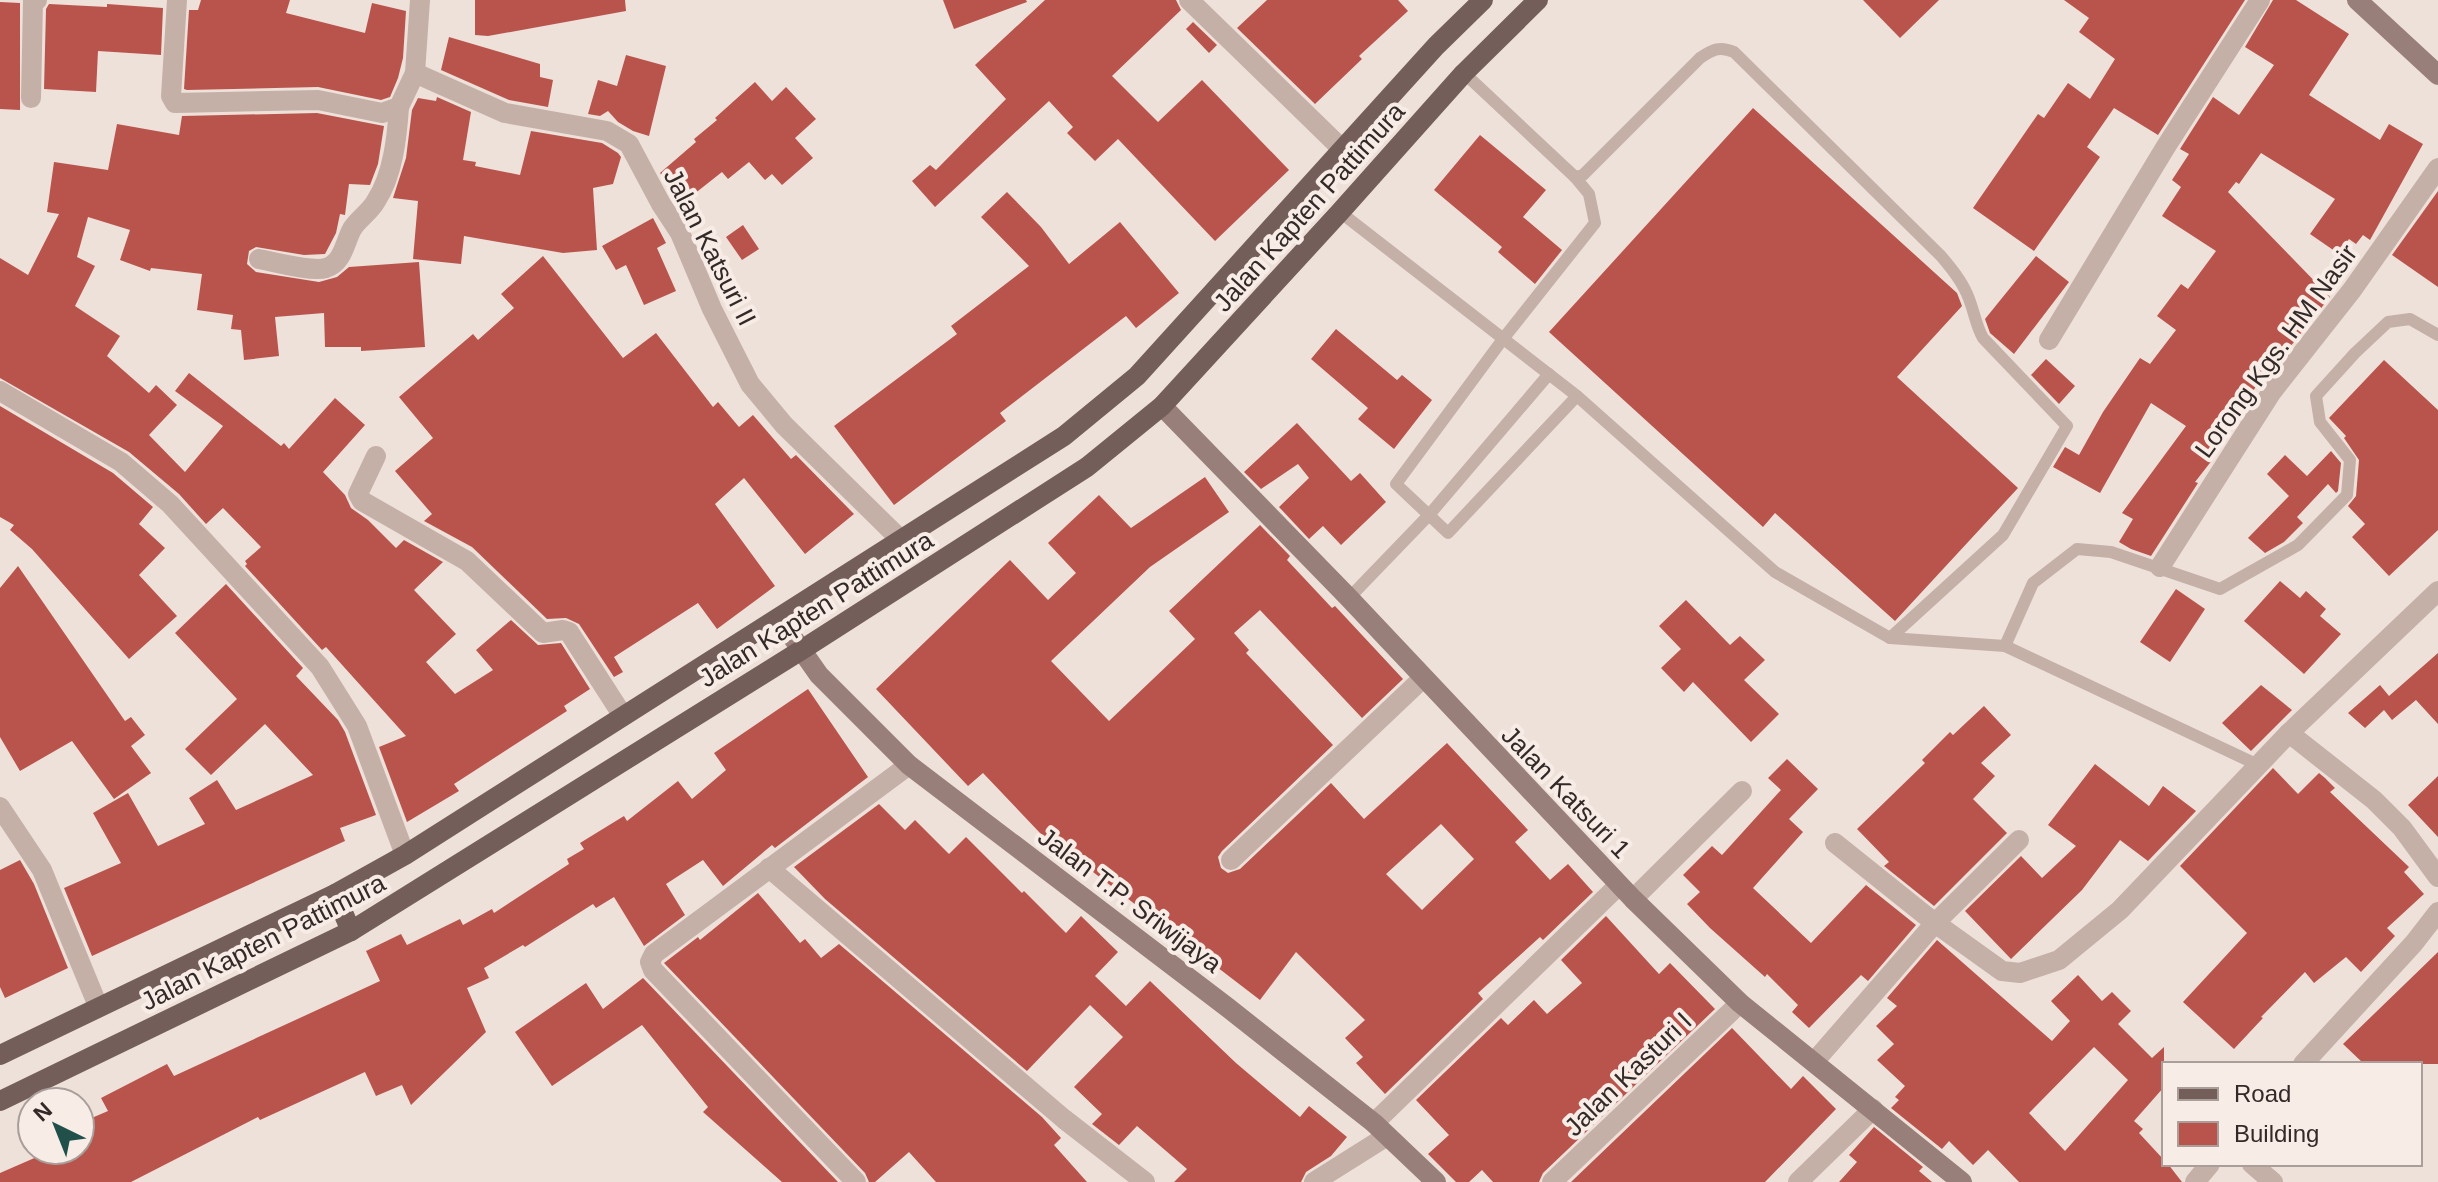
<svg xmlns="http://www.w3.org/2000/svg" width="2438" height="1182" viewBox="0 0 2438 1182" font-family="Helvetica,sans-serif">
<rect width="100%" height="100%" fill="#eee1da"/>
<g fill="#b9544d" fill-rule="evenodd">
<polygon points="201,0 290,0 286,13 365,33 372,3 406,11 403,58 398,78 390,97 381,100 318,87 187,90 184,89 189,10 198,10"/>
<polygon points="475,0 625,0 626,11 488,36 475,35"/>
<polygon points="943,0 1026,0 1027,2 954,29"/>
<polygon points="1045,0 1176,0 1181,10 1112,76 1158,122 1202,80 1289,170 1215,241 1118,139 1095,161 1067,133 1073,127 1049,101 935,207 912,181 930,165 936,170 1006,99 975,65"/>
<polygon points="1267,0 1398,0 1408,11 1359,56 1362,59 1315,104 1237,28"/>
<polygon points="1863,0 1939,0 1900,38"/>
<polygon points="2064,0 2245,0 2158,135 2114,108 2087,147 2100,157 2034,251 1973,208 2038,114 2044,118 2068,83 2090,99 2115,59 2079,32 2089,18"/>
<polygon points="2273,0 2296,0 2349,34 2309,95 2380,140 2389,124 2423,144 2370,240 2363,235 2356,244 2349,239 2339,254 2310,234 2335,199 2261,153 2239,184 2236,182 2228,192 2330,297 2278,362 2274,359 2210,457 2213,459 2195,482 2198,483 2151,556 2131,549 2119,542 2133,519 2122,513 2186,426 2151,403 2100,493 2053,467 2065,447 2079,455 2103,412 2140,358 2150,364 2176,330 2157,316 2181,284 2188,289 2216,251 2162,216 2181,187 2172,180 2189,154 2180,149 2213,97 2239,115 2274,65 2245,47"/>
<polygon points="0,2 20,3 20,110 0,109"/>
<polygon points="49,4 107,7 107,4 163,8 161,55 98,51 96,92 44,89 46,9"/>
<polygon points="1193,22 1217,45 1209,53 1186,29"/>
<polygon points="449,37 540,64 540,77 553,80 548,107 509,100 441,70"/>
<polygon points="626,55 666,66 649,136 633,131 618,122 608,111 600,116 588,114 598,80 617,86"/>
<polygon points="755,82 772,101 786,87 816,119 795,138 813,158 782,185 772,174 765,180 749,162 728,179 722,172 684,202 660,173 696,142 694,139 717,120 715,118"/>
<polygon points="437,97 471,112 463,160 476,162 475,166 520,175 531,131 602,143 618,153 621,157 613,184 593,188 597,250 563,253 464,236 461,264 413,259 418,201 393,198 406,158 412,110 418,98 436,101"/>
<polygon points="1753,108 1957,293 1962,306 1897,377 2018,488 1895,621 1775,513 1763,527 1549,332"/>
<polygon points="317,113 384,126 378,164 370,185 349,184 345,215 340,214 336,233 325,254 304,255 256,247 249,251 247,264 256,272 319,282 337,277 349,267 419,262 425,347 361,351 361,347 325,347 324,313 275,317 279,356 244,360 241,330 231,329 233,315 197,310 202,274 151,268 150,271 120,260 130,230 88,217 77,257 95,266 75,306 120,336 107,356 149,393 156,385 177,405 149,435 185,472 223,426 175,391 189,373 281,446 284,443 289,449 335,398 365,425 323,472 345,495 351,508 368,520 396,548 404,540 443,562 414,590 456,634 426,662 455,694 493,670 476,650 511,620 538,645 561,643 590,689 564,706 567,711 454,784 459,791 407,822 379,747 406,736 326,647 322,650 245,566 247,564 245,561 261,547 223,508 206,524 179,494 129,452 0,378 0,258 28,275 59,214 47,212 54,162 108,170 117,124 179,135 182,116"/>
<polygon points="1480,135 1546,190 1523,217 1562,250 1535,284 1498,252 1502,247 1434,190"/>
<polygon points="2438,191 2438,287 2392,255"/>
<polygon points="1007,192 1041,227 1069,264 1120,222 1179,293 1136,328 1126,316 1000,413 1006,421 894,505 834,426 957,334 951,326 1029,266 981,217"/>
<polygon points="653,218 666,243 657,248 676,291 644,305 626,265 616,270 602,246"/>
<polygon points="743,225 759,249 742,260 726,237"/>
<polygon points="543,256 623,358 656,333 713,407 718,402 739,427 753,415 791,459 796,455 854,514 805,554 744,478 715,504 775,586 717,629 698,603 614,657 623,672 614,677 579,624 566,618 547,619 472,547 424,521 432,514 395,471 433,438 399,397 473,334 478,340 514,308 501,294"/>
<polygon points="2036,256 2069,282 2014,354 1990,333 1985,319"/>
<polygon points="1336,329 1397,380 1402,375 1432,400 1394,449 1358,419 1368,408 1311,359"/>
<polygon points="2046,359 2075,386 2059,404 2031,375"/>
<polygon points="2384,360 2438,410 2438,530 2389,576 2352,537 2365,524 2348,506 2356,496 2359,460 2344,438 2346,436 2329,418"/>
<polygon points="0,406 113,473 153,507 139,524 165,548 139,575 177,616 129,659 32,549 10,530 14,525 0,517"/>
<polygon points="1297,423 1351,481 1360,473 1386,502 1341,545 1323,526 1309,539 1279,507 1309,478 1298,464 1261,489 1244,472"/>
<polygon points="2331,451 2341,463 2338,491 2336,493 2328,484 2297,517 2303,523 2284,542 2265,553 2248,538 2289,496 2267,474 2285,455 2307,476"/>
<path d="M1205 477 1229 512 1150 567 1051 661 1109 721 1195 639 1169 611 1260 525 1290 556 1287 560 1332 608 1335 606 1403 679 1362 718 1260 610 1234 633 1249 650 1246 653 1333 745 1222 851 1218 857 1221 868 1228 873 1240 869 1331 783 1364 819 1447 743 1528 830 1515 842 1550 880 1568 864 1593 892 1543 940 1540 937 1478 993 1483 999 1385 1094 1356 1063 1363 1057 1345 1038 1365 1020 1296 952 1260 1000 1063 849 1059 853 983 773 968 786 876 689 1010 560 1048 600 1076 573 1048 543 1099 495 1131 528ZM1441 824 1474 859 1422 910 1386 874Z"/>
<polygon points="18,566 125,721 131,717 145,735 131,746 151,773 114,799 72,741 20,771 0,737 0,588"/>
<polygon points="2280,581 2300,598 2306,591 2326,609 2320,616 2341,634 2304,674 2244,621"/>
<polygon points="226,584 303,668 296,676 338,720 345,732 376,815 340,828 345,841 92,956 64,888 121,863 93,813 128,793 158,846 205,824 189,798 217,780 236,810 313,775 265,724 211,775 185,749 237,699 175,633"/>
<polygon points="2176,589 2205,609 2170,662 2140,642"/>
<polygon points="1686,600 1730,645 1740,636 1765,660 1744,680 1779,714 1751,742 1693,682 1684,692 1661,668 1681,649 1659,626"/>
<polygon points="2438,653 2438,724 2416,700 2392,720 2384,710 2365,728 2348,713 2380,685 2389,696"/>
<polygon points="2261,685 2292,710 2251,751 2222,723"/>
<polygon points="808,689 868,777 775,848 772,845 723,886 703,860 666,884 685,915 644,946 614,897 596,908 593,904 525,947 523,945 484,968 489,978 467,988 486,1032 411,1105 402,1085 376,1096 365,1072 260,1120 258,1117 131,1182 0,1182 0,1173 39,1156 36,1150 80,1150 80,1123 108,1111 101,1098 167,1064 174,1076 380,981 366,951 401,934 407,945 460,919 463,925 492,909 494,913 569,864 567,859 584,849 580,843 624,816 627,821 678,781 692,799 726,770 714,753"/>
<polygon points="1984,706 2011,735 1981,763 1995,776 1973,799 2007,833 1934,906 1884,866 1889,862 1857,829 1925,763 1922,760 1950,732 1953,735"/>
<polygon points="1787,759 1818,789 1789,819 1803,832 1753,888 1811,943 1866,885 1916,925 1868,981 1861,975 1809,1028 1792,1012 1798,1005 1767,974 1765,977 1710,928 1687,904 1700,892 1683,875 1712,846 1722,855 1781,790 1768,778"/>
<polygon points="2095,764 2149,806 2163,786 2196,811 2148,861 2120,840 2082,890 2011,959 1965,911 2021,856 2042,878 2076,846 2048,825"/>
<polygon points="2273,768 2298,794 2319,773 2325,778 2335,788 2330,792 2409,867 2404,872 2424,894 2387,928 2395,936 2361,972 2346,957 2314,983 2305,972 2261,1017 2263,1018 2234,1049 2183,1002 2247,933 2180,866"/>
<polygon points="2438,776 2438,837 2408,805"/>
<polygon points="879,804 905,830 915,820 949,854 966,837 1022,893 1024,891 1066,933 1081,916 1118,952 1095,976 1126,1006 1150,981 1236,1063 1300,1117 1309,1106 1347,1137 1331,1156 1306,1172 1301,1182 1174,1182 1187,1169 1137,1126 1119,1145 1092,1124 1102,1114 1074,1087 1123,1037 1090,1005 1027,1071 825,899 794,867"/>
<polygon points="20,860 34,884 68,968 5,998 0,987 0,870"/>
<polygon points="758,893 800,943 805,939 821,958 839,944 1042,1117 1061,1138 1054,1145 1087,1182 936,1182 909,1152 875,1182 869,1182 865,1173 664,963 698,937 700,940"/>
<polygon points="1606,916 1659,974 1670,963 1715,1009 1543,1173 1539,1182 1493,1182 1482,1170 1469,1182 1456,1182 1428,1154 1449,1135 1416,1100 1501,1018 1508,1025 1534,1000 1547,1014 1582,983 1561,960"/>
<path d="M1937 940 2052 1041 2070 1021 2051 1001 2078 975 2102 1001 2112 992 2131 1011 2118 1024 2152 1058 2164 1047V1087L2134 1121 2143 1129 2139 1133 2164 1160V1164H2168L2182 1182H2019L1988 1150 1973 1165 1949 1141 1942 1149 1891 1108 1899 1100 1895 1097 1905 1086 1877 1060 1894 1044 1876 1026 1897 1006 1887 998ZM2094 1047 2128 1080 2065 1151 2029 1113Z"/>
<polygon points="2438,952 2438,1064 2364,1064 2343,1044"/>
<polygon points="643,978 644,979 838,1182 782,1182 703,1112 708,1107 642,1025 552,1086 515,1032 586,983 603,1009"/>
<polygon points="1732,1028 1791,1089 1803,1076 1836,1109 1765,1182 1571,1182"/>
<polygon points="1874,1127 1923,1167 1919,1171 1932,1182 1839,1182 1857,1162 1849,1155"/>
</g>
<g fill="none" stroke-linecap="round" stroke-linejoin="round">
<g stroke="#c5b0a8" stroke-width="12">
<polyline points="1464,73 1575,177 1589,194 1595,223 1503,339 1396,484 1448,533 1577,396"/>
<path d="M1575 177 1583 175 1700 58C1713 49 1720 46 1734 52L1941 256C1951 268 1961 280 1967 294 1974 309 1975 324 1983 338L2067 426 2003 535 1890 638"/>
<polyline points="1340,212 1577,396 1775,572 1890,638 2005,646 2258,765"/>
<polyline points="1349,598 1429,515 1549,374"/>
<polyline points="2005,646 2033,583 2077,549 2111,552 2220,589 2298,545 2347,495 2350,460 2320,422 2316,396 2355,353 2388,322 2410,319 2438,335"/>
</g>
<g stroke="#c5b0a8" stroke-width="20">
<polyline points="177,0 171,96 175,103 318,100 382,113 399,107 415,73 420,0"/>
<polyline points="1189,0 1342,149"/>
<polyline points="415,73 505,113 607,131 629,144 661,204 680,233 712,309 750,384 784,425 900,539"/>
<polyline points="31,98 33,1 37,0"/>
<path d="M259 259C275 262 311 272 326 268 343 263 345 242 352 229 358 219 370 212 376 201 393 175 397 137 399 107"/>
<polyline points="2049,340 2165,148 2260,0"/>
<polyline points="0,391 121,462 170,504 320,667 357,726 405,855"/>
<polyline points="376,456 358,494 362,501 467,561 543,633 563,630 569,632 623,716"/>
<polyline points="2160,567 2271,393 2352,290 2438,168"/>
<polyline points="2289,733 2374,800 2402,828 2438,877"/>
<polyline points="0,807 42,870 98,1006"/>
<polyline points="1835,843 1935,923 2002,971 2020,973 2059,960 2120,910 2289,733 2438,591"/>
<polyline points="1231,860 1422,679"/>
<polyline points="769,868 1064,1119 1145,1182"/>
<polyline points="1633,899 1742,791"/>
<polyline points="1814,1062 1935,923 2019,840"/>
<polyline points="2303,1064 2414,943 2438,912"/>
<polyline points="1374,1123 1619,885"/>
<polyline points="2252,1164 2273,1182"/>
<polyline points="856,1182 653,970 650,962 654,954 909,765"/>
<polyline points="1314,1182 1387,1136"/>
<polyline points="1552,1182 1740,1003"/>
<polyline points="1798,1182 1873,1109"/>
<polyline points="2195,1182 2210,1164"/>
</g>
<g stroke="#987f79" stroke-width="20">
<polyline points="2357,0 2438,75"/>
<polyline points="1162,406 1349,598 1633,899 1740,1003 1962,1182"/>
<polyline points="779,618 819,675 909,765 1227,1007 1374,1123 1436,1182"/>
</g>
<g stroke="#735e5a" stroke-width="20">
<polyline points="335,894 351,931"/>
<polyline points="0,1055 335,894 405,855 1064,436 1137,376 1436,46 1483,0"/>
<polyline points="0,1101 351,931 800,651 1087,467 1162,406 1340,212 1464,73 1538,0"/>
</g>
</g>
<g text-anchor="middle" dominant-baseline="central" stroke-width="8" stroke-linejoin="round" paint-order="stroke">
<g font-size="26" fill="#332927" stroke="#f7ece6">
<text transform="translate(1309 207) rotate(-48)">Jalan Kapten Pattimura</text>
<text transform="translate(710 247) rotate(63)">Jalan Katsuri II</text>
<text transform="translate(2276 351) rotate(-54)">Lorong Kgs. HM Nasir</text>
<text transform="translate(816 609) rotate(-32)">Jalan Kapten Pattimura</text>
<text transform="translate(1566 792) rotate(46)">Jalan Katsuri 1</text>
<text transform="translate(1130 900) rotate(37)">Jalan T.P. Sriwijaya</text>
<text transform="translate(263 942) rotate(-27)">Jalan Kapten Pattimura</text>
<text transform="translate(1628 1074) rotate(-44)">Jalan Kasturi I</text>
</g>
</g>
<rect x="2162" y="1062" width="260" height="104" fill="#f7ece6" stroke="#a99e9a" stroke-width="2"/>
<rect x="2178" y="1088" width="40" height="12" fill="#735e5a" stroke="#a99e9a" stroke-width="2"/>
<text x="2234" y="1102" font-size="24" fill="#332927">Road</text>
<rect x="2178" y="1122" width="40" height="24" fill="#b9544d" stroke="#a99e9a" stroke-width="2"/>
<text x="2234" y="1142" font-size="24" fill="#332927">Building</text>
<g transform="translate(56 1126) rotate(317)"><circle r="38" fill="#f7ece6" stroke="#a99e9a" stroke-width="2"/>
<path d="M0-6L14 30L0 20L-14 30Z" fill="#21504a"/>
<text y="-12" font-size="22" font-weight="bold" text-anchor="middle" fill="#332927">N</text>
</g>
</svg>
